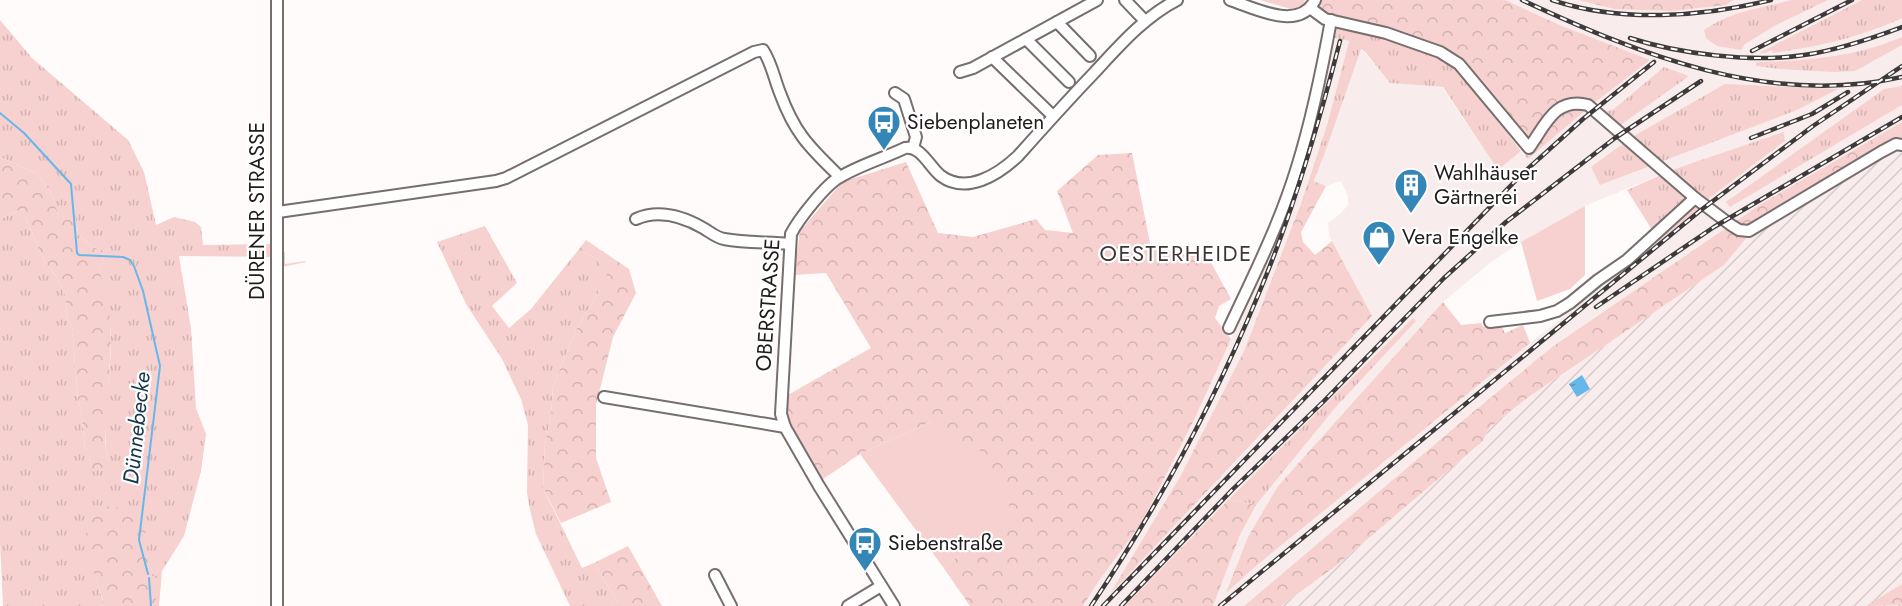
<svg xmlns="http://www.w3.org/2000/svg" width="1902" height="606" viewBox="0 0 1902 606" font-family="Jost,sans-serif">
<defs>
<pattern id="industrial-furrows" width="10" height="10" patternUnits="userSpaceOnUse" patternTransform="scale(1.5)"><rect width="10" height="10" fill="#f8edec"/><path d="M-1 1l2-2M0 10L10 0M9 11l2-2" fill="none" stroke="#d4cbca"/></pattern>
<pattern id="grass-tufts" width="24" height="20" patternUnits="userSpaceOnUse" patternTransform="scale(1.5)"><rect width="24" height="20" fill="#f6d1cf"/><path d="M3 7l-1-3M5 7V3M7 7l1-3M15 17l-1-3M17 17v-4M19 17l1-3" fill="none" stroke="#d3b3b1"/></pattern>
<pattern id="forest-crowns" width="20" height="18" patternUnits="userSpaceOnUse" patternTransform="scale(1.5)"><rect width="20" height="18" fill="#f6d1cf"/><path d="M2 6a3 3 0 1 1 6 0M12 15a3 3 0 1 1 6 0" fill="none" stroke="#d3b3b1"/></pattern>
<pattern id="water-ripples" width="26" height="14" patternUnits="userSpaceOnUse" patternTransform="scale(1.5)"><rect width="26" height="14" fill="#66b7ea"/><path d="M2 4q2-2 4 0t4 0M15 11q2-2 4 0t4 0" fill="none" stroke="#5494bd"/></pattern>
</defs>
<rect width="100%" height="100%" fill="#fffbfa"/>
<path fill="#f8edec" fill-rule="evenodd" d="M1505 0H1578L1614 9 1726 5 1733 0H1902V122L1761 204 1552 347 1467 417 1244 606H1213L1240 535 1256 505 1335 408 1416 321 1413 318 1229 499 1125 606H1083L1098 582 1141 524 1194 420 1231 339 1300 167 1336 38 1349 41 1327 125 1298 211 1244 351 1181 475 1112 591 1347 268 1329 236 1328 223 1340 214 1348 205V196L1341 181 1326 186 1313 181 1326 150 1361 49 1390 83 1442 87 1498 170 1521 151 1528 159 1593 104 1649 60 1562 26ZM1784 133 1785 141 1707 200 1700 208 1530 343 1256 566 1227 592 1278 486 1443 302 1490 263 1521 242 1585 206 1672 170Z"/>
<polygon fill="url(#industrial-furrows)" points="1897,146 1902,148 1902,606 1281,606 1337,565 1483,441 1489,428 1530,396 1724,265 1748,236"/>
<g fill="url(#grass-tufts)">
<path d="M282 0 283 169 274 171 280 251 285 252V264L305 261 306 262 282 267V606H272L270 257 179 256 191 328 196 408 206 434 201 471 184 536 162 571 159 606H156V580L148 561 143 510 85 545 103 601 101 606H3L0 541V219L22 209 44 261 57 278 66 297 67 321 72 326 78 400 81 410 85 448 89 452 91 470 107 460C102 421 110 382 111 342 111 317 105 293 99 268L103 263 104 251 91 246 78 234 77 225 58 215 52 194 36 173 0 157V20L32 58 128 140 144 172 156 225 174 217 195 222 201 227 203 245 270 244Z"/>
<path d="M1792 0H1828L1778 24 1745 44 1741 50 1717 46 1706 38 1704 30C1734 10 1758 9 1792 0Z"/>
<path d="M1862 0H1902V18C1858 38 1820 46 1773 53L1772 50 1765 53H1759Z"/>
<path d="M1340 26 1415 46 1445 60 1462 75 1521 151 1498 170 1443 87 1390 83 1365 52 1361 49 1326 150 1304 205 1300 206 1327 125 1349 41 1331 37C1332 30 1333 27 1340 26Z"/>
<path d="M1902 37V45L1855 71 1833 72 1780 69 1756 66V62C1806 61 1856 57 1902 37Z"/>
<polygon points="1664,67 1689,76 1619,126 1617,124 1619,122 1615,123 1603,113 1614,109"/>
<polygon points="1725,84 1838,89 1797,110 1600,185 1591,167 1632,137"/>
<polygon points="1902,86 1902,105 1730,207 1726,202 1884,89"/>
<polygon points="1784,132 1785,141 1707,200 1700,208 1659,241 1627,190 1672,170"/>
<polygon points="485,226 517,283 492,306 509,328 531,309 579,249 595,258 608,274 600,290 576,330 553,386 551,416 545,444 543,488 582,568 594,563 620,606 570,606 536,534 530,510 527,493 528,425 521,399 502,359 466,304 437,242"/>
<polygon points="1413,318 1416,321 1335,408 1256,505 1229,499"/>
</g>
<g fill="url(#forest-crowns)">
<polygon points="1320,0 1505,0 1562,26 1650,60 1593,104 1528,159 1525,156 1540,140 1522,135 1457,59 1327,15 1320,11"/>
<polygon points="1578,0 1733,0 1726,5 1671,11 1614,9"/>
<polygon points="1902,122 1902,148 1897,146 1748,236 1724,265 1530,396 1489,428 1483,441 1337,565 1281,606 1244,606 1467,417 1552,347 1761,204"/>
<polygon points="1132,153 1151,248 1208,257 1231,299 1219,306 1215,318 1231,339 1194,420 1141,524 1098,582 1083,606 970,606 943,567 1013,516 931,422 860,454 823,479 807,455 787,416 786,396 871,348 826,273 794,275 800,231 842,182 906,162 938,233 973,237 1036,219 1045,230 1073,233 1057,191 1098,155"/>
<polygon points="0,157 36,173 52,194 58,215 75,213 78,234 91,246 104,251 103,263 99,268 109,306 111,341 105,441 107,460 102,468 94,472 91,470 89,453 85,448 81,410 78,400 72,326 67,321 66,297 57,278 44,261 22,209 0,219"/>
<polygon points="1313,181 1326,186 1301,232 1303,242 1315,255 1332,241 1372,316 1110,594 1181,475 1244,351 1300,206 1304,205"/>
<polygon points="586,240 629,269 636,293 613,337 596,405 596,458 611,502 561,523 543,488 545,444 551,416 553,386 576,330 600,290 607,274 595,258 579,249"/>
<polygon points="1443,302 1461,325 1481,323 1483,327 1500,323 1505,333 1523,325 1530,343 1256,566 1226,593 1248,537 1278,486"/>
<polygon points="1229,499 1256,505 1240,535 1213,606 1125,606"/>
<polygon points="92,505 144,510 148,561 156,580 156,606 101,606 103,600 84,545"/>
<polygon points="628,546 662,606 620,606 594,563"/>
<polygon points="1902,584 1902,605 1866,606"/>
</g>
<g fill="#f6d1cf">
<polygon points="1260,0 1305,0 1303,5 1291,9"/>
<polygon points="1585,206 1585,275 1570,289 1537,301 1521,242"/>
<polygon points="931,422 982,452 1014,516 943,567 860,454"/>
</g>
<polygon fill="url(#water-ripples)" points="1582,375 1590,389 1577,397 1569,384"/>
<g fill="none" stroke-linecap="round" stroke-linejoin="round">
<g stroke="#66b7ea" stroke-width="2">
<polyline points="0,113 24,133 71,184 77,253 79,255 123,257 130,260 134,266 143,291 160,366 139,540 148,574"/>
<polyline points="149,578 151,606"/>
</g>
<defs>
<g id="minor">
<polyline points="277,0 277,606"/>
<polyline points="1125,0 1145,21"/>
<path d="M1230 0C1255 8 1299 32 1315 0"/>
<path d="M1310 8 1325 19 1386 33 1440 52 1459 64 1529 148C1546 124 1555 97 1588 105L1695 198 1731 225 1739 230 1749 231 1881 152 1896 144 1902 145"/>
<polyline points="1057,22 1090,56"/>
<polyline points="1026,39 1069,82"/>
<polyline points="992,57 1053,116"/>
<polyline points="960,72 973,68 1097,0"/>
<polyline points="895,93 904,99 916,137 913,148"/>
<path d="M278 212 496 181 506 178 754 52 763 50C772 64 774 78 780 93 794 131 807 145 836 173L839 177"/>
<path d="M636 219C659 209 682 216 703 228 710 232 717 238 724 239 745 243 768 242 790 244"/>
<polyline points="1490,322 1540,316 1557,311 1570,303 1598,280 1627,260 1695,198"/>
<path d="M1229 328C1254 275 1280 223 1297 167 1312 119 1322 70 1331 20"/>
<polyline points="604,397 785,427"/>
<polyline points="715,575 731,606"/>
<polyline points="848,606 881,586"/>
<path d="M894 606 819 486 785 427 781 414 791 234C798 220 826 184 840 177 860 165 884 158 905 148 921 145 930 168 941 176 967 195 999 174 1018 156 1043 128 1068 100 1094 73 1119 46 1144 17 1177 0"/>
</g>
</defs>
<use href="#minor" stroke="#776e6e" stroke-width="14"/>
<use href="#minor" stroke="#fff" stroke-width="10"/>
<defs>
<g id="rail">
<path d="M1522 0C1640 55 1770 107 1902 77"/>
<path d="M1552 0C1621 23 1702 17 1771 0"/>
<path d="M1630 38C1679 54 1753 63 1804 55 1838 50 1870 39 1902 27"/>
<polyline points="1752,51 1852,0"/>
<polyline points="1751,138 1812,114 1848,92"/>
<polyline points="1596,307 1714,227 1902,117"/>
<path d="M1091 606C1157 508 1214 403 1259 293 1293 212 1318 127 1340 41"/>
<polyline points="1103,606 1521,175 1583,119 1654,62"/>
<polyline points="1121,606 1233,489 1323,402 1444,278 1506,222 1615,138 1701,81"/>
<polyline points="1220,606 1701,210 1813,126 1902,66"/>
</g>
</defs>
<use href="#rail" stroke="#3e3a3a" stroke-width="4.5"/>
<use href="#rail" stroke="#fff" stroke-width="2" stroke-dasharray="7" stroke-linecap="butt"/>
</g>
<defs>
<symbol id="bus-pin" viewBox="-11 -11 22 30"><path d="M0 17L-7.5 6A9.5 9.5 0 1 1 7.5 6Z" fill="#3486b7" stroke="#fff"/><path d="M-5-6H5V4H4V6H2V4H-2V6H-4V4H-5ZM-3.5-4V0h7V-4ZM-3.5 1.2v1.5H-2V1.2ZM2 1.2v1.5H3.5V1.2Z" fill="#fff"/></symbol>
<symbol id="building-pin" viewBox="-11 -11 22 30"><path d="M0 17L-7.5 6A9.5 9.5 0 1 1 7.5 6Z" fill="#3486b7" stroke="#fff"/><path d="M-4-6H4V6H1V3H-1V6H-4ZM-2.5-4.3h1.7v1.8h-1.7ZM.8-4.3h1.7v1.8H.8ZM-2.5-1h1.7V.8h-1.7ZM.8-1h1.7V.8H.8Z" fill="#fff"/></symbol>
<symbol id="shop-pin" viewBox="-11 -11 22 30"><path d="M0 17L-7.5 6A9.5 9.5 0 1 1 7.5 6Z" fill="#3486b7" stroke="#fff"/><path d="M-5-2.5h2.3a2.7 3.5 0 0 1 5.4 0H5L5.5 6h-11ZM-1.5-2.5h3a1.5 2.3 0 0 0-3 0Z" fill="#fff"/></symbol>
</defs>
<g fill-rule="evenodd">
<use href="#bus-pin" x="865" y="103" width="38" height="52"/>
<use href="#building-pin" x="1392" y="166" width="38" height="52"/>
<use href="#shop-pin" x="1360" y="218" width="38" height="52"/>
<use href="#bus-pin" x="846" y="524" width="38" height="52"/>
</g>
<g text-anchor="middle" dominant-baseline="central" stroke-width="4.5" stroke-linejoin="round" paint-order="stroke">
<g font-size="21" fill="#201c1c" stroke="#fff" text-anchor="start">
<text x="907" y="122">Siebenplaneten</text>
<text x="1434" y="173">Wahlhäuser<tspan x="1434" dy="24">Gärtnerei</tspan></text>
<text x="1402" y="237">Vera Engelke</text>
<text x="888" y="543">Siebenstraße</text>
</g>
<g font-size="21" fill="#201c1c" stroke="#fff">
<text transform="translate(257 211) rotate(-90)">DÜRENER STRASSE</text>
<text transform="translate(768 305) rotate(-86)">OBERSTRASSE</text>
</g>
<g font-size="22" letter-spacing="1.5" fill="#3e3636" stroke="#fff">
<text x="1176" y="253">OESTERHEIDE</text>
</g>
<g font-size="22" font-style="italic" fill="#15384d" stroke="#fff">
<text transform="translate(136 428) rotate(-84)">Dünnebecke</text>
</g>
</g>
</svg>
